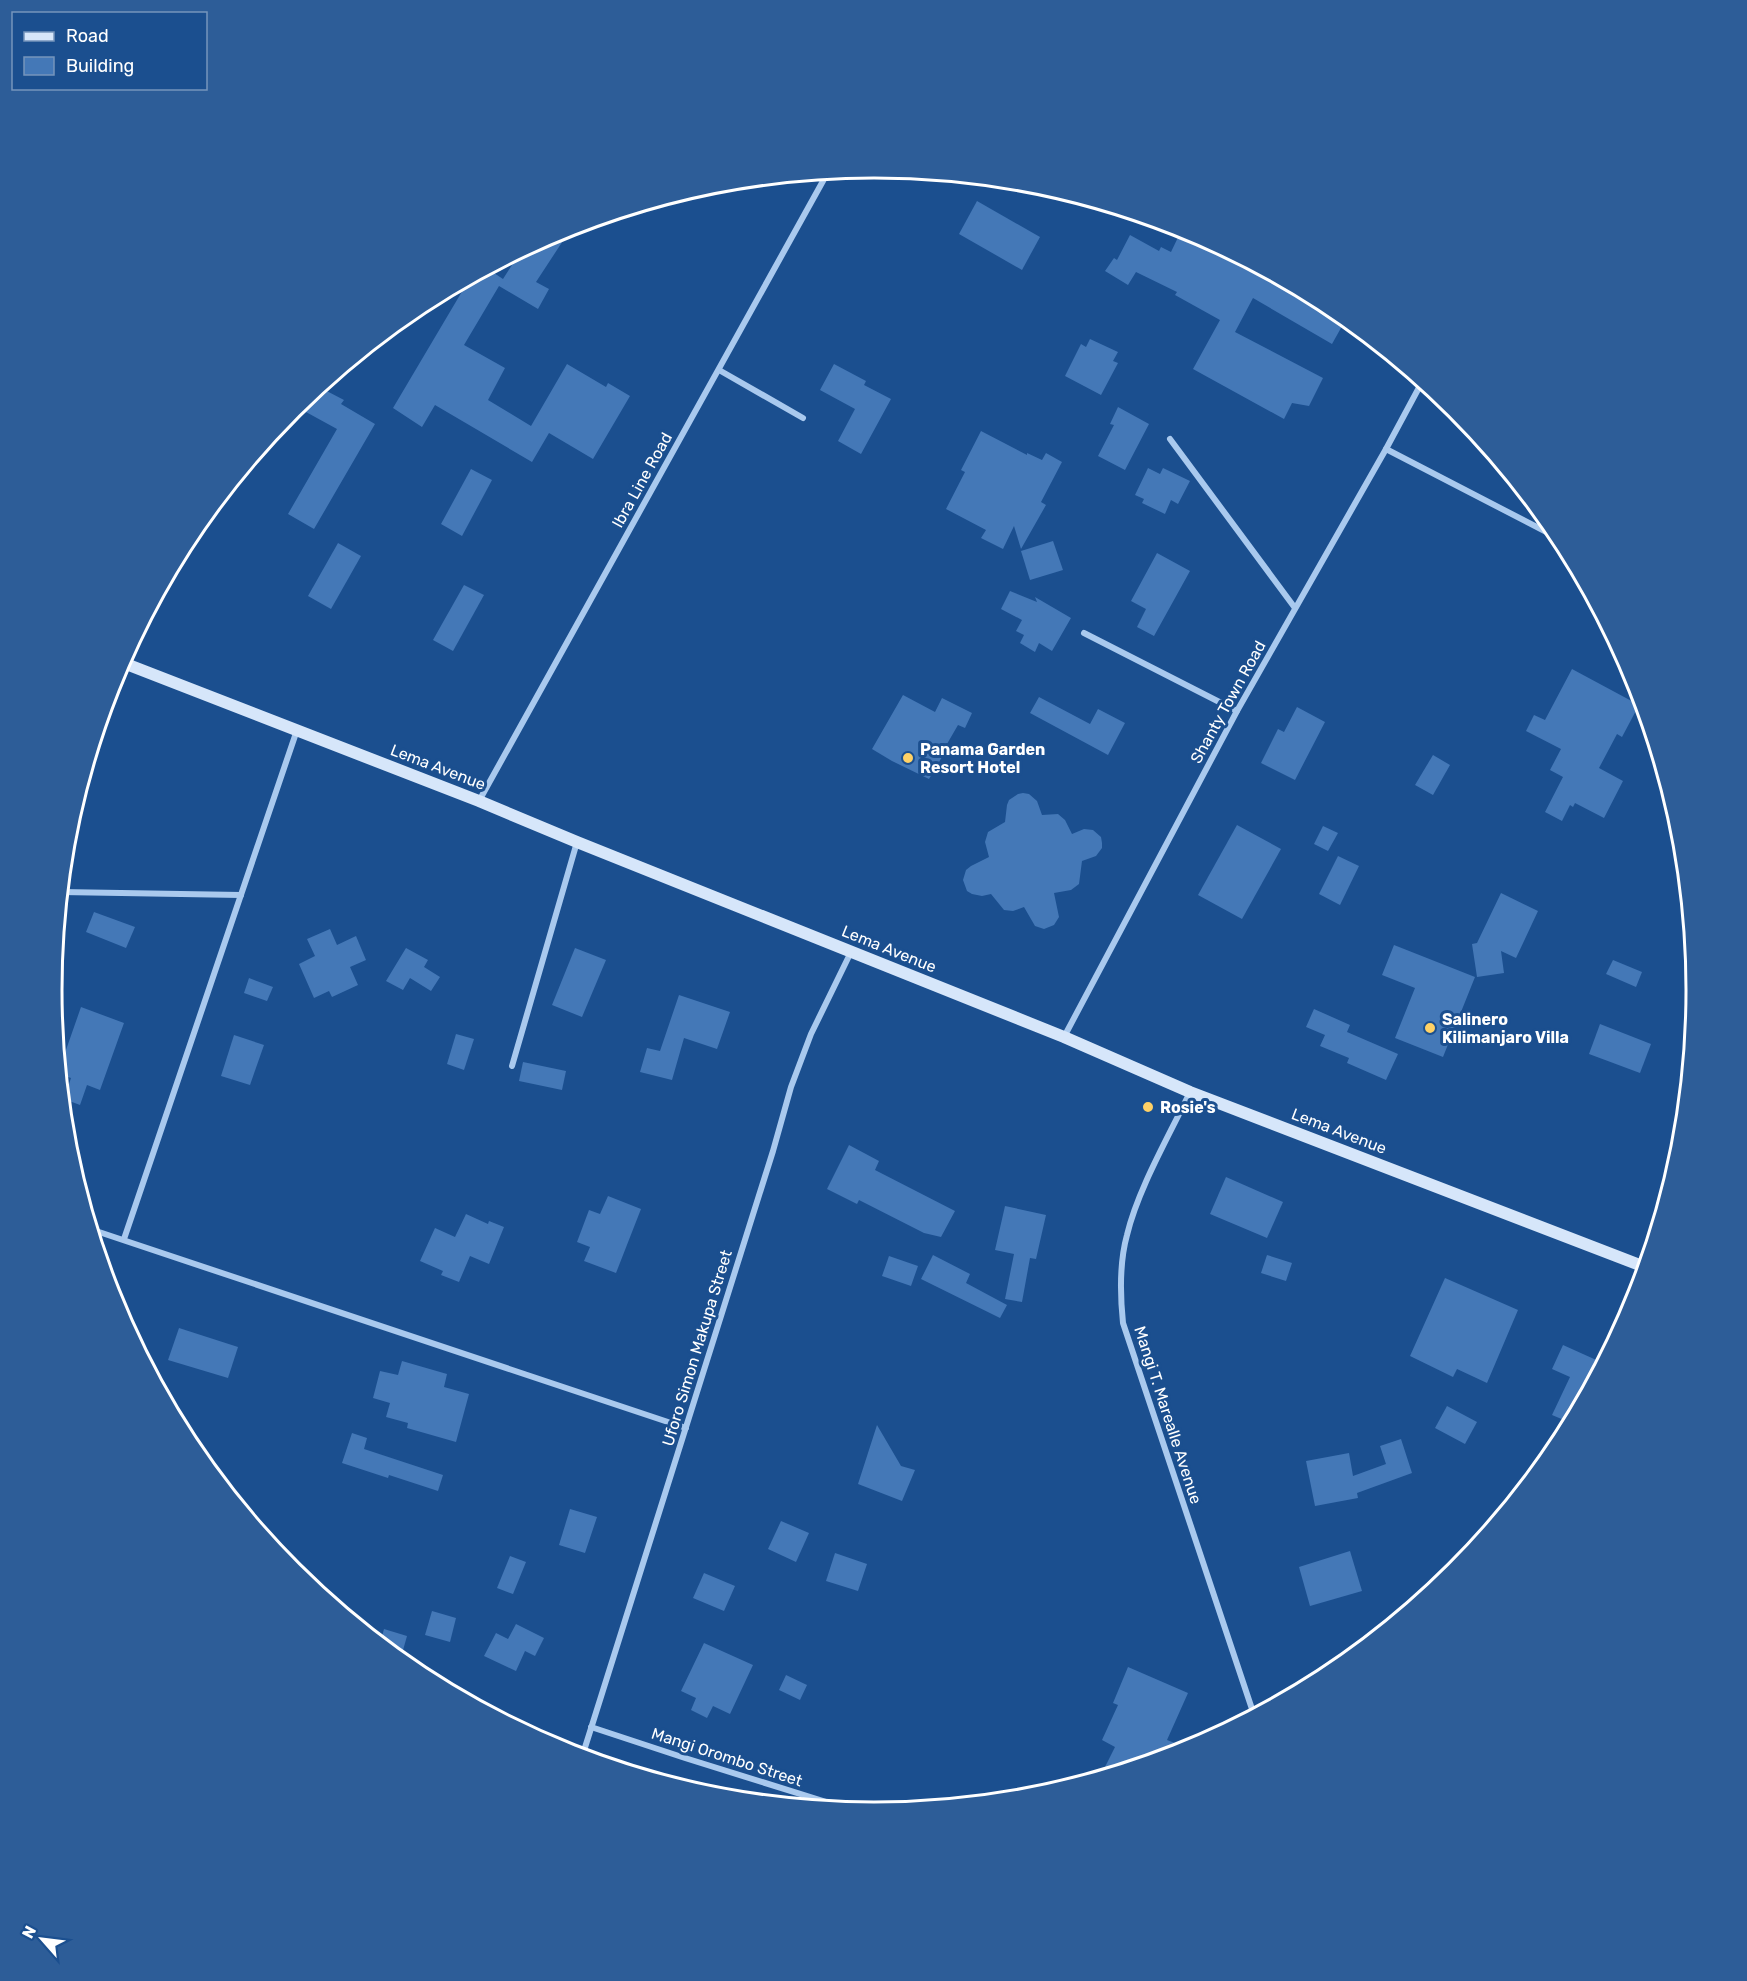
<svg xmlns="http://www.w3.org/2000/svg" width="1747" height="1981" viewBox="0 0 1747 1981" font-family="Rubik,sans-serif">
<rect width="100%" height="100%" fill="#1b4f8f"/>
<g fill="#4478b7">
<polygon points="977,201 1040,237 1022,270 959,234"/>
<polygon points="572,227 536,282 549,289 538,309 499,286 464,345 505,368 488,400 531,426 567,364 606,387 608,383 630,396 593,459 549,433 532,462 435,405 422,427 393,408 470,278 488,269 503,279 521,251 559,230"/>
<polygon points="1182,229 1234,255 1303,294 1304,292 1331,307 1346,319 1332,344 1253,298 1235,332 1323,378 1309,406 1292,403 1284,419 1193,369 1220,320 1175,295 1177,292 1136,272 1128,285 1105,271 1114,258 1117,260 1130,235 1159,251 1161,247 1171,252"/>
<polygon points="1090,339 1118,352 1113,361 1118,363 1101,395 1065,376 1081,344 1086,347"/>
<polygon points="834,364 866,381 864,385 891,399 861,454 838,441 855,409 820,390"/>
<polygon points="319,387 344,400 341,404 375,424 314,529 288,514 337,429 295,406"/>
<polygon points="1118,407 1149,424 1125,470 1098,456 1114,425 1110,424"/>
<polygon points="981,431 1027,455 1027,453 1042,460 1046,453 1062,462 1041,502 1046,505 1021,549 1014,526 1003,549 981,538 986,530 946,509 965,472 961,470"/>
<polygon points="1148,468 1160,474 1163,468 1190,481 1178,504 1171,500 1165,514 1142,503 1144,499 1135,495"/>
<polygon points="471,469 492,480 462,536 441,524"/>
<polygon points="1053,541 1063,570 1030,580 1021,551"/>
<polygon points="338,543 361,556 331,609 308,596"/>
<polygon points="1157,553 1190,571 1154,636 1137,627 1146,609 1131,601"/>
<polygon points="464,585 484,595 453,651 433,640"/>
<polygon points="1010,591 1037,602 1035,597 1071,618 1052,651 1039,643 1035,652 1020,643 1024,635 1016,631 1022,620 1001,609"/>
<polygon points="1572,669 1639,705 1622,737 1617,734 1599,768 1623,781 1604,818 1575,803 1573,807 1570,805 1562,821 1545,812 1563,777 1550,770 1561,749 1526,731 1534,715 1545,720"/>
<polygon points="903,695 935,712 942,698 972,713 965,728 958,725 940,756 942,757 929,779 892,761 872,749"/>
<polygon points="1039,697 1090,724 1098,709 1125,723 1108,755 1030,713"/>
<polygon points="1297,707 1325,722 1295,780 1261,763 1278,729 1284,732"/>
<polygon points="1433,755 1450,765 1433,795 1415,785"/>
<polygon points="1023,793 1029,794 1037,801 1042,815 1058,814 1065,820 1072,834 1084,829 1093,830 1101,837 1102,843 1102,848 1096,856 1082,861 1079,884 1071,890 1054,893 1059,917 1054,925 1044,929 1035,926 1024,907 1013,911 1004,910 991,894 982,896 972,894 967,891 963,880 966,870 971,866 989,857 985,842 988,832 1005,822 1007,805 1009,800 1018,794"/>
<polygon points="1237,825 1281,849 1242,919 1198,895"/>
<polygon points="1323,826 1338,833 1328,851 1314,844"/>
<polygon points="1338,856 1359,866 1340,905 1319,894"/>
<polygon points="1501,893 1538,911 1516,958 1501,951 1504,973 1477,977 1472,944 1477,943"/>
<polygon points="94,912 135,927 126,948 86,932"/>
<polygon points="330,929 337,945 356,936 366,960 350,967 358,985 332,997 329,991 314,998 299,964 315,956 307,939"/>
<polygon points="1394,945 1475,977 1443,1057 1395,1038 1415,988 1382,975"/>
<polygon points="406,948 428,960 424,967 440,977 431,991 410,978 403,990 386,981"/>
<polygon points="575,948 606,960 582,1017 552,1005"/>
<polygon points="1613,960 1642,972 1636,987 1606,974"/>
<polygon points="249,978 273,987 267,1001 244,993"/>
<polygon points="679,995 730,1012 717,1049 684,1038 672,1080 640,1072 647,1048 660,1051"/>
<polygon points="81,1007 124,1023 100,1090 87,1085 80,1105 64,1099 71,1078 59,1074 59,1070"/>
<polygon points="1314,1009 1350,1025 1347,1032 1398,1054 1386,1080 1347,1063 1349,1058 1320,1046 1325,1035 1306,1027"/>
<polygon points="1600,1024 1651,1044 1640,1073 1589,1054"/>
<polygon points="456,1034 474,1039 464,1070 447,1064"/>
<polygon points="234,1035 264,1045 250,1085 221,1076"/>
<polygon points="523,1062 566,1071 562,1090 519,1081"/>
<polygon points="849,1145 879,1161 875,1170 955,1211 941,1237 924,1233 859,1200 857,1204 827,1189"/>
<polygon points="1226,1177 1283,1202 1267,1238 1210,1214"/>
<polygon points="608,1196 641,1209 616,1273 584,1261 590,1247 577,1242 589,1210 600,1214"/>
<polygon points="1005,1206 1046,1215 1036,1259 1030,1258 1022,1302 1005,1299 1014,1254 995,1250"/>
<polygon points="466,1214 488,1224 489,1221 504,1227 489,1264 470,1256 459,1282 441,1275 443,1271 420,1261 435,1228 455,1237"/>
<polygon points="933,1255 970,1274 966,1283 1007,1305 1000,1318 921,1279"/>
<polygon points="1267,1255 1292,1263 1286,1281 1261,1273"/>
<polygon points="889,1256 918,1266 911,1286 882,1276"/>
<polygon points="1445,1278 1518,1310 1487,1383 1457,1369 1453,1377 1410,1356"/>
<polygon points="179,1328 238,1347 228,1378 168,1360"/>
<polygon points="1563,1345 1603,1363 1571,1423 1552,1415 1570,1377 1552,1369"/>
<polygon points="402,1361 447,1374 444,1387 469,1394 456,1442 407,1428 408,1423 386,1417 390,1403 373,1398 380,1371 398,1375"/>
<polygon points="1447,1406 1477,1422 1465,1444 1435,1428"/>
<polygon points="877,1425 901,1466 915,1470 902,1501 858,1484"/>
<polygon points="352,1433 367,1438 364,1449 443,1475 438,1491 389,1475 388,1478 342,1463"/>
<polygon points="1401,1439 1412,1473 1357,1493 1358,1498 1315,1506 1306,1461 1349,1453 1353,1476 1386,1464 1380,1446"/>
<polygon points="570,1509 597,1517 585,1553 559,1545"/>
<polygon points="781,1521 809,1533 796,1562 768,1549"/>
<polygon points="1350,1551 1362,1591 1310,1606 1299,1567"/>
<polygon points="835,1553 867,1564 858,1591 826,1581"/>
<polygon points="510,1556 526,1562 513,1594 497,1588"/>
<polygon points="704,1573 735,1586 724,1611 693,1598"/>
<polygon points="432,1611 456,1618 450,1642 425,1635"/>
<polygon points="516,1624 544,1638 535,1656 525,1651 516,1671 484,1656 496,1633 508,1639"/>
<polygon points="384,1629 407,1636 400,1661 380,1644"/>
<polygon points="704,1643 753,1665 730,1714 713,1706 707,1718 691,1710 696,1698 681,1691"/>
<polygon points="1128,1667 1188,1693 1167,1740 1190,1749 1100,1777 1115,1747 1102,1740 1118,1705 1113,1703"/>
<polygon points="786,1675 807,1685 800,1700 779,1690"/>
</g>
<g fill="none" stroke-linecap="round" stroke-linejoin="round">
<g stroke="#a9c9ee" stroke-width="6">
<polyline points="719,370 803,418"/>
<polyline points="1170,439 1295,608"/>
<polyline points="1386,449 1560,539"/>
<polyline points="1084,633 1237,711"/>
<polyline points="479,801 828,172"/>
<polyline points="61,892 241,895"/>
<polyline points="1064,1037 1237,711 1386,449 1422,382"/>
<polyline points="512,1066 577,842"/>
<path d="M1190 1092C1169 1136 1138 1189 1127 1235 1119 1264 1120 1294 1123 1323L1254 1715"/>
<polyline points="90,1229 686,1428"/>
<polyline points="124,1239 297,730"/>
<polyline points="591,1727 685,1758 855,1811"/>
<polyline points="582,1757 773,1151 791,1087 811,1034 851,952"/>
</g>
<polyline stroke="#d6e6fa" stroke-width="12" points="121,662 479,801 577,842 1064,1037 1190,1092 1645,1267"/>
</g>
<g fill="#ffd166" stroke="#1b4f8f" stroke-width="2">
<circle cx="908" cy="758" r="6"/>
<circle cx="1430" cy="1028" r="6"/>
<circle cx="1148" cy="1107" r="6"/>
</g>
<g text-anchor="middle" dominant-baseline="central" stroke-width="6" stroke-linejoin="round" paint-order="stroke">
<g font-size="16" fill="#fff" stroke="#1b4f8f">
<text transform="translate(642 480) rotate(-61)">Ibra Line Road</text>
<text transform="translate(1228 702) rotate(-61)">Shanty Town Road</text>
<text transform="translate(438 767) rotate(21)">Lema Avenue</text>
<text transform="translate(889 949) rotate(22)">Lema Avenue</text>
<text transform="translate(1339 1131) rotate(21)">Lema Avenue</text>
<text transform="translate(697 1348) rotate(-73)">Uforo Simon Makupa Street</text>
<text transform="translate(1168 1415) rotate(72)">Mangi T. Marealle Avenue</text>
<text transform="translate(727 1757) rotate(18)">Mangi Orombo Street</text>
</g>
<g font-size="16" font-weight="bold" fill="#fff" stroke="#1b4f8f" text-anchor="start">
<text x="920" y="749">Panama Garden<tspan x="920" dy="18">Resort Hotel</tspan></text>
<text x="1442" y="1019">Salinero<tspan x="1442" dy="18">Kilimanjaro Villa</tspan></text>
<text x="1160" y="1107">Rosie's</text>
</g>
</g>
<path d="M0 0H1747V1981H0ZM62 990a812 812 0 1 1 1624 0a812 812 0 1 1-1624 0Z" fill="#2d5d98" fill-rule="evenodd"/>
<path fill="none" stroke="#fff" stroke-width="3" d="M62 990a812 812 0 1 1 1624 0a812 812 0 1 1-1624 0Z"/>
<rect x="12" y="12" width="195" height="78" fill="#1b4f8f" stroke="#7695bc" stroke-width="1.5"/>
<rect x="24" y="32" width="30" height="9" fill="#d6e6fa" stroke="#7695bc" stroke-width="1.5"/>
<text x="66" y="42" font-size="18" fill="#ffffff">Road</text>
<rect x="24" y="57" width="30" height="18" fill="#4478b7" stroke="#7695bc" stroke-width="1.5"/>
<text x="66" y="72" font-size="18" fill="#ffffff">Building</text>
<g transform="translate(42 1939) rotate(298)" stroke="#1b4f8f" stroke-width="4.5" paint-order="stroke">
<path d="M0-4.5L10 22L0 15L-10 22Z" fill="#ffffff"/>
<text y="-9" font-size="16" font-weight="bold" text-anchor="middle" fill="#ffffff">N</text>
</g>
</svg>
